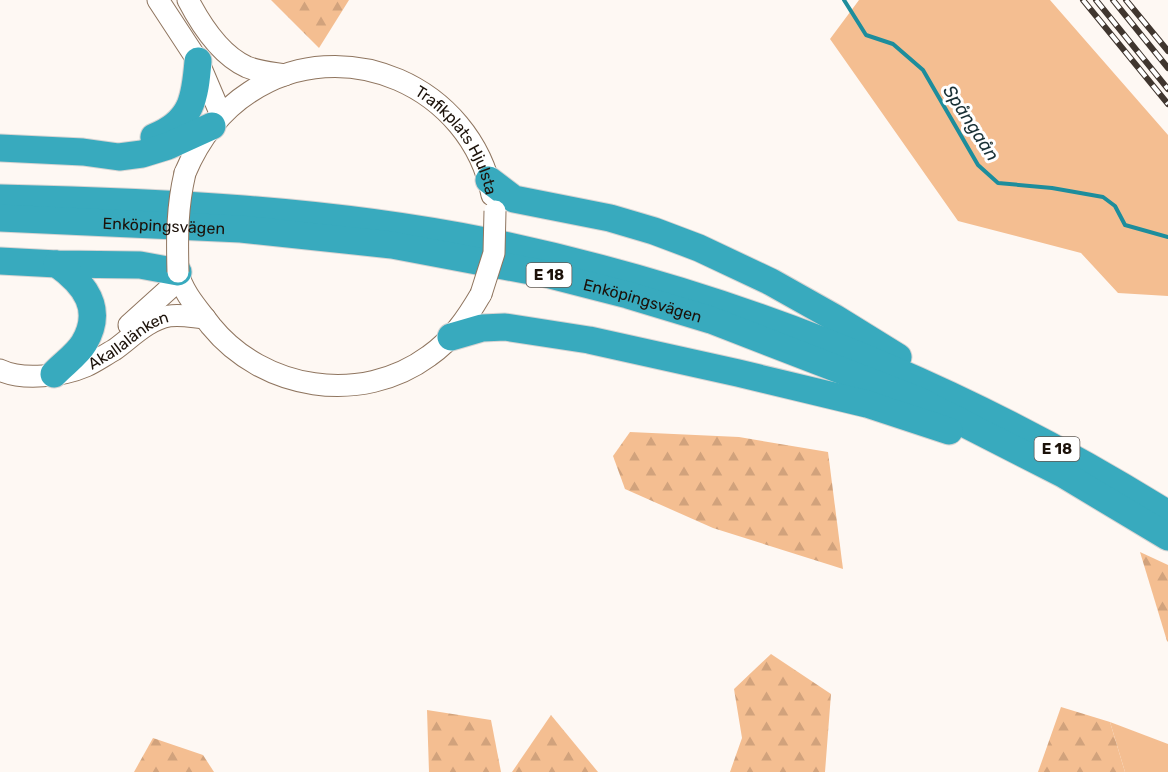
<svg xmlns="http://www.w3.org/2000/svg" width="1168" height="772" viewBox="0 0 1168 772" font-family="Rubik,sans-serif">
<defs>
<pattern id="forest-firs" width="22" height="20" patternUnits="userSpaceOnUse" patternTransform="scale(1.5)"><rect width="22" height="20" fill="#f4be91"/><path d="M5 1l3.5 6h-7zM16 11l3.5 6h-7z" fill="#d1a27c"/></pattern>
</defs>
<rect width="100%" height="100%" fill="#fef8f3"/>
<g fill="#f4be91">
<polygon points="859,0 1050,0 1168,135 1168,296 1118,293 1081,253 958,221 830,39"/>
<polygon points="1110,722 1168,744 1168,772 1125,772"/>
</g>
<g fill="url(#forest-firs)">
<polygon points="271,0 349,0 319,48"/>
<polygon points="630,432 739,437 828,452 843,569 713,528 625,489 613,456"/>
<polygon points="1140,552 1168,565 1168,642 1167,641"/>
<polygon points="771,654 831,694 825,772 730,772 742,738 734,689"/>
<polygon points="1061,707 1110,722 1125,772 1038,772"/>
<polygon points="427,710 491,720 501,772 429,772"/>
<polygon points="551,715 598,772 512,772"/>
<polygon points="153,738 203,755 214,772 134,772"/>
</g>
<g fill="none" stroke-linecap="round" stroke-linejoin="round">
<polyline stroke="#1d8d9c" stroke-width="4" points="844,0 866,35 893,44 923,70 978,165 998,183 1052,188 1103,197 1115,206 1125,225 1168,237"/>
<defs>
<g id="secondary">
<polyline points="158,0 198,61 221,115"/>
<path d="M188 0C201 25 220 55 247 67 259 72 273 73 285 75"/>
<path id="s1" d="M185 173C199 140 219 112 250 92 344 30 471 87 492 195"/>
<path d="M178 272C182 292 199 310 211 326 263 390 361 406 429 356 452 340 467 318 481 294"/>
<polyline points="129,325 180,279"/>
<path id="s2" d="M0 370C23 381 63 376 86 366 95 362 105 355 114 350 131 338 147 320 169 316 181 314 193 317 205 318"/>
</g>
<g id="highway">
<path d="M154 137C192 122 195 98 198 61"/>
<polyline points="0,148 83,152 119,157 142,154 168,146 212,126"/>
<polyline points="489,180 514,199 610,218 654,231 699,248 771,282 835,318 898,357"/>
<path d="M0 198C162 202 325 209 485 241 727 291 958 383 1168 514"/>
<path id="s3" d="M0 218 241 229 392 245 546 274 628 295 711 320 918 400 1063 474 1168 537"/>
<polyline points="0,261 57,264 140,265 178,272"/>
<polyline points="451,337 482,328 505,327 589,340 738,373 867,404 949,431"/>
<path d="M54 374C63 364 77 355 84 343 104 309 85 284 57 264"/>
</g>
</defs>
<use href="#secondary" stroke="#8f755f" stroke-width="23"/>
<use href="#highway" stroke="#d6d4d3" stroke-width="29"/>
<use href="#secondary" stroke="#fff" stroke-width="21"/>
<use href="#highway" stroke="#38aabe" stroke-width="27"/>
<defs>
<g id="rail">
<polyline points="1083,0 1168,104"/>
<polyline points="1096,0 1168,89"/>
<polyline points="1113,0 1168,68"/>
<polyline points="1126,0 1168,51"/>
</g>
</defs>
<use href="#rail" stroke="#40362f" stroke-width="6"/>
<use href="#rail" stroke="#fff" stroke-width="4" stroke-dasharray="11" stroke-linecap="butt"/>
<defs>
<g id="secondary-bridge">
<path d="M178 272C177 237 177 207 185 173"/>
<polyline points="481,294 494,253 495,211"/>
</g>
</defs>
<use href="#secondary-bridge" stroke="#8f755f" stroke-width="23" stroke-linecap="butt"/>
<use href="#secondary-bridge" stroke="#fff" stroke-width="21"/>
</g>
<g text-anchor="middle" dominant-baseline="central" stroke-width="6" stroke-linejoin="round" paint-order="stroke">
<g fill="#fff" stroke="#605954" stroke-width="1.5">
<rect x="526.5" y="263" width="45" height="24" rx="4.5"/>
<rect x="1034.5" y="437" width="45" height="24" rx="4.5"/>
</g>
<g font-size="15" font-weight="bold" fill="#1c120a">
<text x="549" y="275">E 18</text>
<text x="1057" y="449">E 18</text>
</g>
<g font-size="16" fill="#1c120a" stroke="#fff">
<text stroke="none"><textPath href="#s1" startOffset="348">Trafikplats Hjulsta</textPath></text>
<text stroke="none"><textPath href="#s3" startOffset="164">Enköpingsvägen</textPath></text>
<text stroke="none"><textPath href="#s3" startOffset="650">Enköpingsvägen</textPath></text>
<text stroke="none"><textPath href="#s2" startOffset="138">Akallalänken</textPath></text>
</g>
<g font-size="18" font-style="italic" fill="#183035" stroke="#fff">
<text transform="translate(971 123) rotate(57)">Spångaån</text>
</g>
</g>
</svg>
